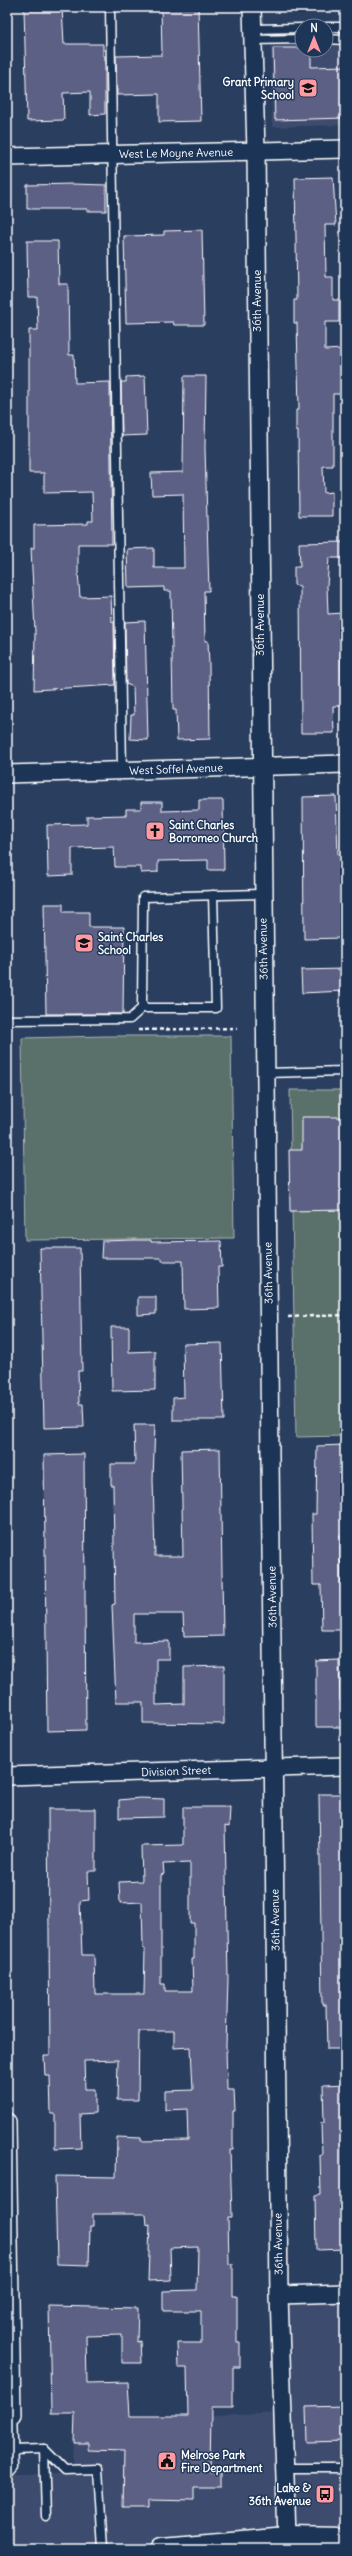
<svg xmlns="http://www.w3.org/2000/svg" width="352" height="2556" viewBox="0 0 352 2556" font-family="Delius,sans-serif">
<rect width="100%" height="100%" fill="#2a3e60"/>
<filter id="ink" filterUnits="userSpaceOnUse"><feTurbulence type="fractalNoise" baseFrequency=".025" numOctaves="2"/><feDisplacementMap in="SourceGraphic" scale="8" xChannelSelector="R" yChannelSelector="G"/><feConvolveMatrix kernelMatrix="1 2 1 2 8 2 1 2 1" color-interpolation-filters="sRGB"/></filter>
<g filter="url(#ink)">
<g fill="#3d4c6e">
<polygon points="302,34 302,50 326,50 326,34 345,34 345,125 272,127 271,35"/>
<polygon points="345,2293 345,2540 202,2549 7,2549 7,2474 73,2474 74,2422 282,2413 279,2295"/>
</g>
<g fill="#5a6f6a" stroke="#acb7b4">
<polygon points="106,1036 231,1036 234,1238 25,1240 22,1038"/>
<polygon points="290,1090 345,1090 345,1436 296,1437"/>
</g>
<g fill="#5d6085" stroke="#fff" fill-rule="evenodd">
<polygon points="62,7 64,44 103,44 103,56 105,56 105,114 90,115 90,92 63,93 64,120 27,121 24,8"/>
<polygon points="161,7 198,7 201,121 159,122 159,94 117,95 116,56 162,55"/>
<polygon points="273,48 302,48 302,50 311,50 311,67 345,66 345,118 275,120"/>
<polygon points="333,177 336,225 325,225 326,277 333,277 333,300 339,300 339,322 325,322 325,350 343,349 344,368 342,368 342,394 333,394 333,466 323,466 324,493 332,492 332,516 299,516 298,431 296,431 296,410 299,410 297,323 294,323 294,300 297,300 295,178"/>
<polygon points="73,184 106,185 106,211 87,211 87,209 27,209 27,185"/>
<polygon points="202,230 204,325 174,325 173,322 126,323 124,236 164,235 164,231"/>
<polygon points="27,241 58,241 59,284 68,284 69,355 74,355 75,383 110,382 112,544 78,544 78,572 80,597 111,596 112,622 114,622 115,685 34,690 35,632 31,548 34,548 34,525 88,524 88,521 93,521 92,492 44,493 44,473 29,473 29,330 38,330 37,297 28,297"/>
<polygon points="145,376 147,435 122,436 121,382 126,382 126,377"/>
<polygon points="184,376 206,376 205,448 209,591 204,591 205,641 208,641 209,665 210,739 177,740 176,710 173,710 171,591 164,591 164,587 128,588 127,549 154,548 154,568 184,568 183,494 152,495 151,473 183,472"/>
<polygon points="345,542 345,558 329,558 327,586 328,614 343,613 344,634 340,634 342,706 333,706 334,733 301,733 300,586 294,585 294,567 300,567 299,543"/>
<polygon points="145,621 148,740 130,739 131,715 134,715 133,687 126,684 125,622"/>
<polygon points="336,796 338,855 343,854 342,938 304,939 303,797"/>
<polygon points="199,800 223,800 224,870 208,870 208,860 158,861 158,872 141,873 141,867 115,867 114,847 72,848 72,875 48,876 47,825 87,824 87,816 126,815 126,809 141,809 141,802 162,802 162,811 199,810"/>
<polygon points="44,904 63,904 63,912 89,912 89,927 124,927 123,1014 46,1014"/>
<polygon points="343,969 344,991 302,993 301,970"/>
<polygon points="302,1117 345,1117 345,1210 290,1211 289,1150 302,1150"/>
<polygon points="133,1240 151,1240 151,1242 221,1241 222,1267 218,1267 219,1308 184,1309 183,1261 162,1261 162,1258 101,1258 102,1241"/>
<polygon points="40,1248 80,1248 82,1371 78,1371 79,1404 83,1404 84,1427 44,1428"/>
<polygon points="138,1297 156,1297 156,1314 138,1315"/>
<polygon points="111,1327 129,1327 129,1352 155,1351 155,1390 112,1391"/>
<polygon points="222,1343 224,1420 173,1420 173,1398 184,1397 183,1344"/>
<polygon points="134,1425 155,1425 153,1479 155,1556 183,1556 181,1450 220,1449 223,1636 184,1637 183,1614 134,1614 134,1642 169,1641 169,1659 156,1659 156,1705 184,1704 184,1667 224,1666 224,1724 143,1723 143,1702 116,1702 112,1605 115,1604 113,1485 111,1485 111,1464 135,1464"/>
<polygon points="345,1445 345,1535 340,1535 341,1610 345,1610 345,1630 322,1630 321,1585 313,1585 312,1514 316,1514 317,1446"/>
<polygon points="84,1454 86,1730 47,1731 44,1455"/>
<polygon points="339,1660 340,1701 345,1701 345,1727 316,1727 316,1661"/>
<polygon points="319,1794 345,1794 345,1970 343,1970 345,2049 327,2049 326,2005 322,2005"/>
<polygon points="140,1798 164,1799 164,1817 119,1818 119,1800"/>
<path d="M183 1807H230L229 1827 225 1826 228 1979 226 2046 227 2090H234L235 2111H233V2150H230L232 2217H228L229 2264H233V2296H237V2342H240V2367H233V2408H211L210 2472H220V2488H194V2501L149 2500V2508H123L124 2451 88 2450V2443H74L75 2413H51L49 2306 138 2308 137 2342 140 2341 141 2363H122V2335L86 2336 87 2383 128 2382 130 2416H188L187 2368H178L177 2343H201V2311H163V2291L197 2290 198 2247 170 2248 171 2280 148 2281 150 2224 147 2225 146 2214H93V2226H90L89 2265 57 2264 55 2176 116 2177 117 2137 141 2138V2141L188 2140 187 2109 165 2110V2091L193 2090 191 2047 174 2048V2031H139L138 2100H117L118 2060 84 2061 85 2089H95V2113L80 2114 81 2148 55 2149V2114H51L50 2076H45L44 2056H50L48 1809H96V1871H88L89 1900 80 1901 82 1955H94L95 1994H144L145 1949H143L142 1902 120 1903 119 1882 142 1881 141 1846 183 1845ZM190 1863V1923H194V1959H192L193 1991H165V1984H161V1875L164 1874 163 1864Z"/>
<polygon points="345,2084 345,2249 316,2250 315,2195 321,2194 320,2155 322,2155 321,2123 324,2123 323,2085"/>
<polygon points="345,2406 345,2441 307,2442 306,2407"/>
</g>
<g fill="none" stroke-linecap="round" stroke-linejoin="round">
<defs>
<g id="service">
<polyline points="110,7 122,771"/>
<polyline points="326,27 345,27"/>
<polyline points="253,29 302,28"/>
<polyline points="326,39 345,40"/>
<polyline points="253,40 302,39"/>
<polyline points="142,1008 143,897 263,894"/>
<polyline points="7,1020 130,1019 142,1008 216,1008 213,895"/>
<polyline points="265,1073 345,1071"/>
<polyline points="44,2449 46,2516"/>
<polyline points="13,2450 44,2449 65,2470 98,2469 103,2549"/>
<polyline points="285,2468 345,2468"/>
<polyline points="7,2474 14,2466 12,2416"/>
</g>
<g id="minor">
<polyline points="252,7 256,151 279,2295 287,2538"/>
<polyline points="7,157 345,149"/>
<polyline points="7,774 345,764"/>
<polyline points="7,1776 345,1766"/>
<polyline points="7,2122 12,2416"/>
<polyline points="279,2295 345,2293"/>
</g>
<polyline id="secondary" points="163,2549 287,2538 345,2539"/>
</defs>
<use href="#service" stroke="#fff" stroke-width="11"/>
<use href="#minor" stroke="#fff" stroke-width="20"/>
<use href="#secondary" stroke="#fff" stroke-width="25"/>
<g stroke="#fff" stroke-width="2.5" stroke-dasharray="4 3" stroke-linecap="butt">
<polyline points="138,1030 237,1028"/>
<polyline points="288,1317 345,1315"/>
</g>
<use href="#service" stroke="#1d3557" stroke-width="8"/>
<use href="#minor" stroke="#1d3557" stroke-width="17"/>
<use href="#secondary" stroke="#1d3557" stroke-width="22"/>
</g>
</g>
<defs>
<symbol id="school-square" viewBox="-11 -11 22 22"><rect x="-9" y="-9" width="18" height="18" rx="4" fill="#ff9aa2" stroke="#1d3557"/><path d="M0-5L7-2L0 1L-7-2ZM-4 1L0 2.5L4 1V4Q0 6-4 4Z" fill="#111"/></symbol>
<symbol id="church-square" viewBox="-11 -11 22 22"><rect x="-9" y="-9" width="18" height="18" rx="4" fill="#ff9aa2" stroke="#1d3557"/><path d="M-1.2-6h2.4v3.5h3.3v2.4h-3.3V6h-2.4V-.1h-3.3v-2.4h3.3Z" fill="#111"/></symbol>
<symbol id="civic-square" viewBox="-11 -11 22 22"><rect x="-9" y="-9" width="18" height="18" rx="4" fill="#ff9aa2" stroke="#1d3557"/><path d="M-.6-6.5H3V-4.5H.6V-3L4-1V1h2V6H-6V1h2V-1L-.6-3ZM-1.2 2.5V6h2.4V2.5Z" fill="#111"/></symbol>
<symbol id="bus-square" viewBox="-11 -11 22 22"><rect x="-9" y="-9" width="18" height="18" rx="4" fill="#ff9aa2" stroke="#1d3557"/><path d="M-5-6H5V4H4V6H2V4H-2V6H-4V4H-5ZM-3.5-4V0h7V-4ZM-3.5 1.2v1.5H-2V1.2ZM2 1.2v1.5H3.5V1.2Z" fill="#111"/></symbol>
</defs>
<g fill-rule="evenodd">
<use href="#school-square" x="297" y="77" width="22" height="22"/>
<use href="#church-square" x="144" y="820" width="22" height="22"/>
<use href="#school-square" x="73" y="932" width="22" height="22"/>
<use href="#civic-square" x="156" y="2450" width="22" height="22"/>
<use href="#bus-square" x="314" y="2483" width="22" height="22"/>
</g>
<g text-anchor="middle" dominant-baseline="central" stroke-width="3" stroke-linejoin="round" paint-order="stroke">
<g font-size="11" font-weight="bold" fill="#fff" stroke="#1d3557" text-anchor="start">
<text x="294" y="82" text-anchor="end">Grant Primary<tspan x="294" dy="13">School</tspan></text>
<text x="169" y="825">Saint Charles<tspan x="169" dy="13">Borromeo Church</tspan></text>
<text x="98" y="937">Saint Charles<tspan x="98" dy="13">School</tspan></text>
<text x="181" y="2455">Melrose Park<tspan x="181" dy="13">Fire Department</tspan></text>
<text x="311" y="2488" text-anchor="end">Lake &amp;<tspan x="311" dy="13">36th Avenue</tspan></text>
</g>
<g font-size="11" fill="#fff" stroke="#1d3557">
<text transform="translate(176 153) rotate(-1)">West Le Moyne Avenue</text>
<text transform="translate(257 301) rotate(-90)">36th Avenue</text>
<text transform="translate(260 625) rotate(-90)">36th Avenue</text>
<text transform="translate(176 769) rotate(-2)">West Soffel Avenue</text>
<text transform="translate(263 949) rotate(-91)">36th Avenue</text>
<text transform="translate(268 1273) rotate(-91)">36th Avenue</text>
<text transform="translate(272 1597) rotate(-91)">36th Avenue</text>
<text transform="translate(176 1771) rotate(-2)">Division Street</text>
<text transform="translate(275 1920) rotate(-91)">36th Avenue</text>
<text transform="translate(278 2244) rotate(-91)">36th Avenue</text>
</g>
</g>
<rect width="352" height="2556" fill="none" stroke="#1d3557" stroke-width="24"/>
<rect x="12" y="12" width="328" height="2532" fill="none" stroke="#fff" stroke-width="1.5" filter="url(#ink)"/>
<g transform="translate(314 38)"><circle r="19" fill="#1d3557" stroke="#77869a"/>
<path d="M0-3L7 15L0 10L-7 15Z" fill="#ff9aa2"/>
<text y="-6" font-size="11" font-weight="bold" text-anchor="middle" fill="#ffffff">N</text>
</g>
</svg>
